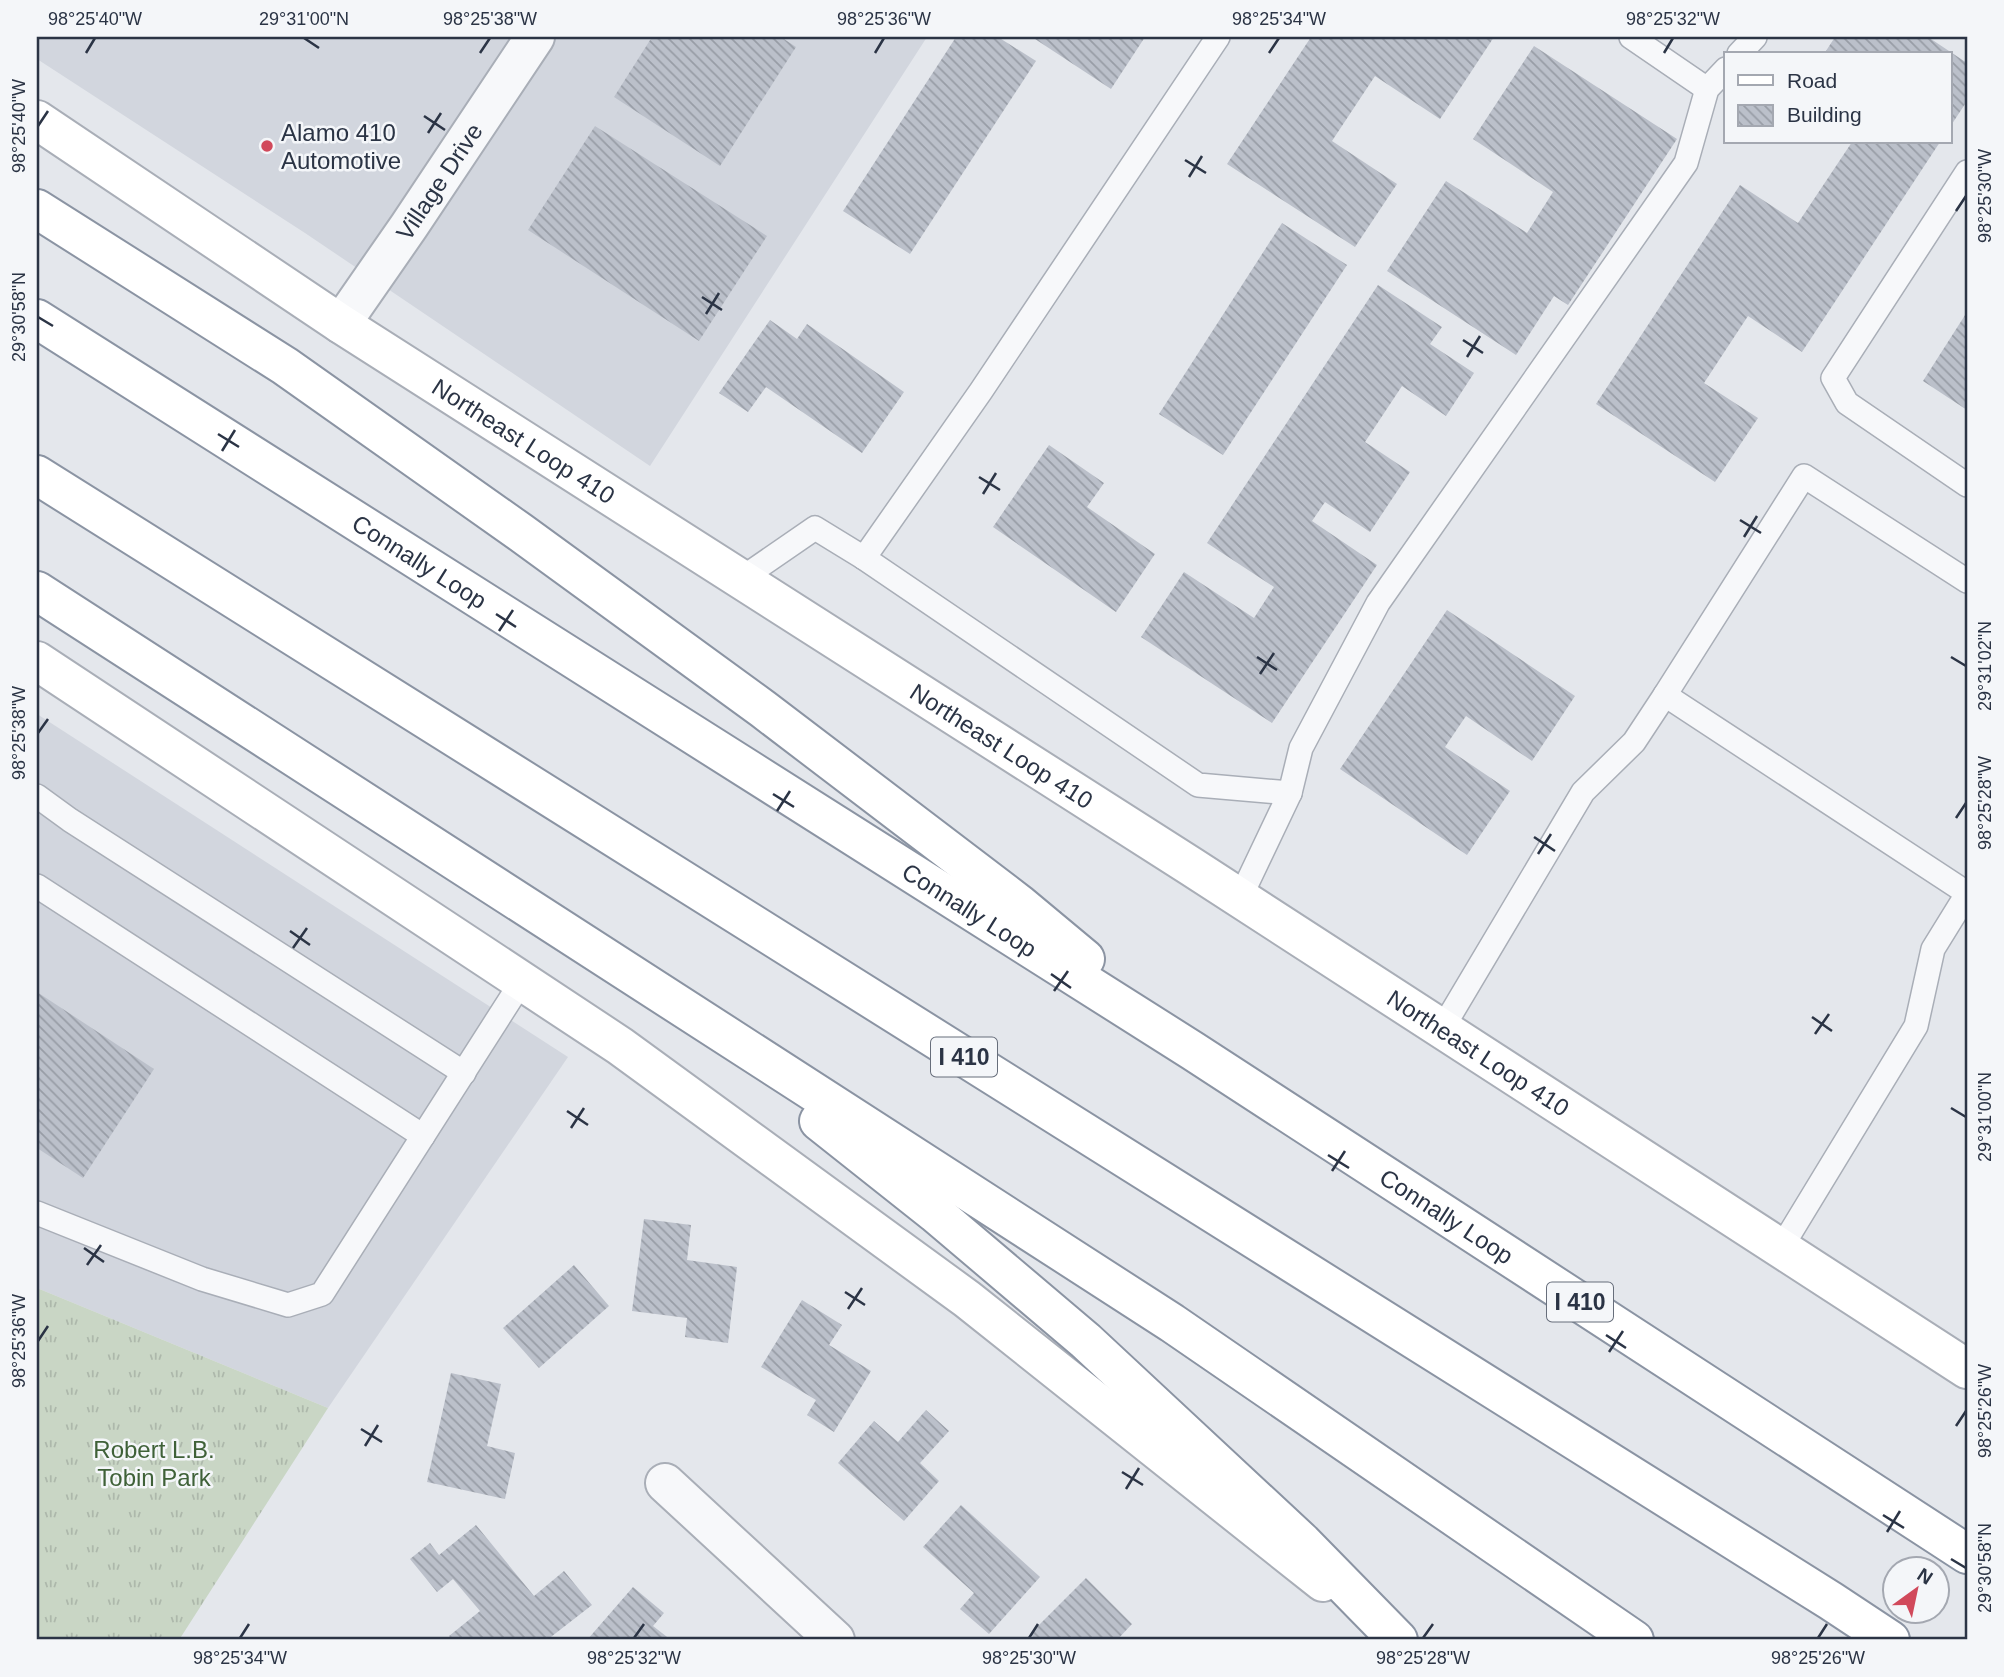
<svg xmlns="http://www.w3.org/2000/svg" width="2004" height="1677" viewBox="0 0 2004 1677" font-family="Helvetica,sans-serif">
<defs>
<pattern id="grass-tufts" width="24" height="20" patternUnits="userSpaceOnUse" patternTransform="scale(1.75)"><rect width="24" height="20" fill="#c9d6c5"/><path d="M3 7l-1-3M5 7V3M7 7l1-3M15 17l-1-3M17 17v-4M19 17l1-3" fill="none" stroke="#adb8ab"/></pattern>
<pattern id="building-back-hatch" width="6" height="6" patternUnits="userSpaceOnUse" patternTransform="scale(1.75)"><rect width="6" height="6" fill="#bbc0ca"/><path d="M-1 5l2 2M0 0l6 6M5-1l2 2" fill="none" stroke="#989da6"/></pattern>
</defs>
<rect width="100%" height="100%" fill="#e4e7ec"/>
<g fill="#d2d6de">
<polygon points="37,37 927,37 650,466 305,233 37,59"/>
<polygon points="37,714 568,1057 328,1408 37,1288"/>
</g>
<polygon fill="url(#grass-tufts)" points="37,1288 328,1408 179,1640 37,1640"/>
<g fill="url(#building-back-hatch)">
<polygon points="652,37 781,37 796,47 720,166 614,97"/>
<polygon points="956,37 998,37 1036,61 910,254 843,211"/>
<polygon points="1032,37 1145,37 1111,89"/>
<polygon points="1311,37 1494,37 1440,119 1375,76 1332,141 1397,184 1355,247 1227,164"/>
<polygon points="1835,37 1933,37 1931,39 1967,63 1967,101 1950,127 1950,54 1824,54"/>
<polygon points="1534,46 1677,139 1568,305 1554,296 1516,355 1387,271 1446,181 1527,233 1553,192 1473,139"/>
<polygon points="595,126 767,236 699,341 528,230"/>
<polygon points="1852,142 1940,142 1802,352 1748,316 1704,383 1758,418 1715,482 1596,404 1740,185 1798,223"/>
<polygon points="1282,223 1347,265 1223,455 1159,414"/>
<polygon points="1378,285 1442,327 1430,344 1474,373 1446,416 1402,386 1365,442 1410,472 1370,532 1325,502 1312,521 1377,565 1272,723 1141,637 1184,572 1254,618 1274,587 1207,543"/>
<polygon points="1967,312 1967,410 1923,381"/>
<polygon points="770,320 797,339 807,324 904,392 862,453 766,387 748,412 719,393"/>
<polygon points="1049,445 1104,483 1087,507 1155,554 1116,612 993,527"/>
<polygon points="1447,610 1575,696 1532,761 1466,716 1445,747 1510,791 1467,855 1340,769"/>
<polygon points="37,992 154,1069 83,1178 37,1148"/>
<polygon points="644,1219 691,1225 687,1260 737,1267 728,1343 685,1337 687,1318 632,1311"/>
<polygon points="574,1265 609,1306 539,1368 503,1328"/>
<polygon points="802,1300 842,1325 829,1345 871,1371 834,1432 807,1415 816,1400 761,1367"/>
<polygon points="451,1373 501,1384 487,1446 515,1453 505,1499 427,1482"/>
<polygon points="926,1410 949,1431 920,1463 939,1481 904,1521 838,1463 874,1421 898,1442"/>
<polygon points="961,1505 1040,1577 989,1634 960,1609 974,1593 923,1547"/>
<polygon points="476,1525 534,1596 564,1571 592,1605 547,1640 515,1640 512,1637 509,1640 453,1640 449,1636 480,1611 453,1579 437,1592 410,1559 430,1543 439,1555"/>
<polygon points="1086,1578 1132,1624 1117,1640 1036,1640 1030,1634"/>
<polygon points="633,1587 664,1613 653,1626 671,1640 587,1640"/>
</g>
<g fill="none" stroke-linecap="round" stroke-linejoin="round">
<defs>
<g id="service">
<polyline points="1218,37 981,391 864,558 1198,785 1290,793"/>
<polyline points="1631,37 1707,89"/>
<polyline points="1739,54 1755,37"/>
<polyline points="1967,172 1833,378 1847,403 1967,485"/>
<polyline points="741,579 815,528 864,558"/>
<polyline points="1967,581 1804,476 1665,695 1967,893"/>
<polyline points="37,796 70,820 464,1073"/>
<polyline points="37,886 423,1136"/>
<polyline points="1240,898 1290,793 1301,748 1378,603 1686,163 1707,89 1726,69"/>
<polyline points="1442,1029 1583,792 1634,742 1665,695"/>
<polyline points="37,1213 202,1279 288,1305 322,1294 522,981"/>
<polyline points="1781,1248 1916,1026 1933,949 1967,894"/>
</g>
<g id="minor">
<path id="s1" d="M341 324 409 226 535 37"/>
<polyline points="665,1483 835,1640"/>
</g>
<g id="secondary">
<path id="s2" d="M37 120 341 324 1192 867 1967 1369"/>
<polyline points="37,661 620,1046 967,1299 1323,1582"/>
</g>
<g id="motorway">
<polyline points="37,209 285,366 520,532 763,709 1019,904 1085,959"/>
<path id="s3" d="M37 319 1193 1051 1967 1554"/>
<polyline points="37,475 1831,1601 1890,1640"/>
<polyline points="37,591 1172,1323 1634,1640"/>
<polyline points="819,1121 935,1213 1086,1341 1302,1542 1398,1640"/>
</g>
</defs>
<use href="#service" stroke="#a9aeb7" stroke-width="26"/>
<use href="#minor" stroke="#a9aeb7" stroke-width="42"/>
<use href="#secondary" stroke="#a9aeb7" stroke-width="42"/>
<use href="#motorway" stroke="#8b94a3" stroke-width="42"/>
<use href="#service" stroke="#f7f8fa" stroke-width="23"/>
<use href="#minor" stroke="#f7f8fa" stroke-width="38"/>
<use href="#secondary" stroke="#fff" stroke-width="38"/>
<use href="#motorway" stroke="#fff" stroke-width="38"/>
</g>
<path fill="none" stroke="#2b3445" stroke-width="2.5" d="M304 38 319 48M86 53 95 38M480 53 490 38M875 53 884 38M1269 53 1279 38M1664 53 1673 38M424 116 445 130M38 126 48 111M428 133 441 113M1185 160 1206 173M1189 177 1202 156M1956 211 1966 196M702 297 722 310M706 314 719 293M38 317 53 326M1463 340 1483 353M1467 357 1480 336M218 434 239 447M222 451 235 430M979 477 1000 490M983 494 996 473M1740 520 1761 533M1744 537 1757 516M496 614 516 627M499 631 513 610M1257 657 1277 670M1951 657 1966 666M1260 674 1274 653M38 733 48 719M773 794 794 807M777 811 790 791M1956 818 1966 803M1534 837 1555 851M1538 854 1551 834M290 931 310 945M293 948 307 928M1051 974 1071 988M1054 991 1068 971M1812 1017 1832 1031M1815 1034 1829 1014M1951 1108 1966 1117M567 1111 588 1125M571 1128 584 1108M1328 1155 1349 1168M1332 1171 1345 1151M84 1248 104 1262M87 1265 101 1245M845 1292 865 1305M848 1309 862 1288M1606 1335 1626 1348M38 1341 48 1326M1609 1352 1623 1331M1956 1426 1966 1411M361 1429 382 1442M365 1446 378 1425M1122 1472 1143 1485M1126 1489 1139 1468M1883 1515 1904 1528M1887 1532 1900 1511M1951 1559 1966 1568M240 1638 249 1624M634 1638 644 1624M1029 1638 1038 1624M1423 1638 1433 1624M1818 1638 1827 1624"/>
<circle fill="#d1495b" stroke="#f4f6f9" stroke-width="2.5" cx="267" cy="146" r="7"/>
<g text-anchor="middle" dominant-baseline="central" stroke-width="5" stroke-linejoin="round" paint-order="stroke">
<g fill="#f4f6f9" stroke="#676e7b" stroke-width="2">
<rect x="931" y="1037.5" width="66" height="39" rx="5"/>
<rect x="1547" y="1282.5" width="66" height="39" rx="5"/>
</g>
<g font-size="23" font-weight="bold" fill="#2b3445">
<text x="964" y="1057">I 410</text>
<text x="1580" y="1302">I 410</text>
</g>
<g font-size="24" fill="#2b3445" stroke="#f4f6f9" text-anchor="start">
<text x="281" y="132">Alamo 410<tspan x="281" dy="28">Automotive</tspan></text>
</g>
<g font-size="24" fill="#2b3445" stroke="#f4f6f9">
<text stroke="none"><textPath href="#s1" startOffset="173">Village Drive</textPath></text>
<text stroke="none"><textPath href="#s2" startOffset="583">Northeast Loop 410</textPath></text>
<text stroke="none"><textPath href="#s3" startOffset="453">Connally Loop</textPath></text>
<text stroke="none"><textPath href="#s2" startOffset="1150">Northeast Loop 410</textPath></text>
<text stroke="none"><textPath href="#s3" startOffset="1104">Connally Loop</textPath></text>
<text stroke="none"><textPath href="#s2" startOffset="1717">Northeast Loop 410</textPath></text>
<text stroke="none"><textPath href="#s3" startOffset="1671">Connally Loop</textPath></text>
</g>
<g font-size="24" fill="#3f6138" stroke="#f4f6f9">
<text x="154" y="1449">Robert L.B.<tspan x="154" dy="28">Tobin Park</tspan></text>
</g>
</g>
<rect width="2004" height="1677" fill="none" stroke="#f4f6f9" stroke-width="77"/>
<rect x="1724" y="52" width="228" height="91" fill="#f4f6f9" stroke="#a4a8b1" stroke-width="2"/>
<rect x="1738" y="75" width="35" height="10" fill="#ffffff" stroke="#a4a8b1" stroke-width="2"/>
<text x="1787" y="88" font-size="21" fill="#2b3445">Road</text>
<rect x="1738" y="105" width="35" height="21" fill="url(#building-back-hatch)" stroke="#a4a8b1" stroke-width="2"/>
<text x="1787" y="122" font-size="21" fill="#2b3445">Building</text>
<g transform="translate(1916 1590) rotate(33)"><circle r="33" fill="#f4f6f9" stroke="#a4a8b1" stroke-width="2"/>
<path d="M0-5L12 26L0 18L-12 26Z" fill="#d1495b"/>
<text y="-10" font-size="19" font-weight="bold" text-anchor="middle" fill="#2b3445">N</text>
</g>
<rect x="38" y="38" width="1928" height="1600" fill="none" stroke="#2b3445" stroke-width="2.5"/>
<g font-size="18" text-anchor="middle" fill="#2b3445">
<text x="95" y="25">98°25'40"W</text>
<text x="304" y="25">29°31'00"N</text>
<text x="490" y="25">98°25'38"W</text>
<text x="884" y="25">98°25'36"W</text>
<text x="1279" y="25">98°25'34"W</text>
<text x="1673" y="25">98°25'32"W</text>
<text transform="translate(19 126) rotate(-90)" y="6">98°25'40"W</text>
<text transform="translate(1985 196) rotate(-90)" y="6">98°25'30"W</text>
<text transform="translate(19 317) rotate(-90)" y="6">29°30'58"N</text>
<text transform="translate(1985 666) rotate(-90)" y="6">29°31'02"N</text>
<text transform="translate(19 733) rotate(-90)" y="6">98°25'38"W</text>
<text transform="translate(1985 803) rotate(-90)" y="6">98°25'28"W</text>
<text transform="translate(1985 1117) rotate(-90)" y="6">29°31'00"N</text>
<text transform="translate(19 1341) rotate(-90)" y="6">98°25'36"W</text>
<text transform="translate(1985 1411) rotate(-90)" y="6">98°25'26"W</text>
<text transform="translate(1985 1568) rotate(-90)" y="6">29°30'58"N</text>
<text x="240" y="1664">98°25'34"W</text>
<text x="634" y="1664">98°25'32"W</text>
<text x="1029" y="1664">98°25'30"W</text>
<text x="1423" y="1664">98°25'28"W</text>
<text x="1818" y="1664">98°25'26"W</text>
</g>
</svg>
